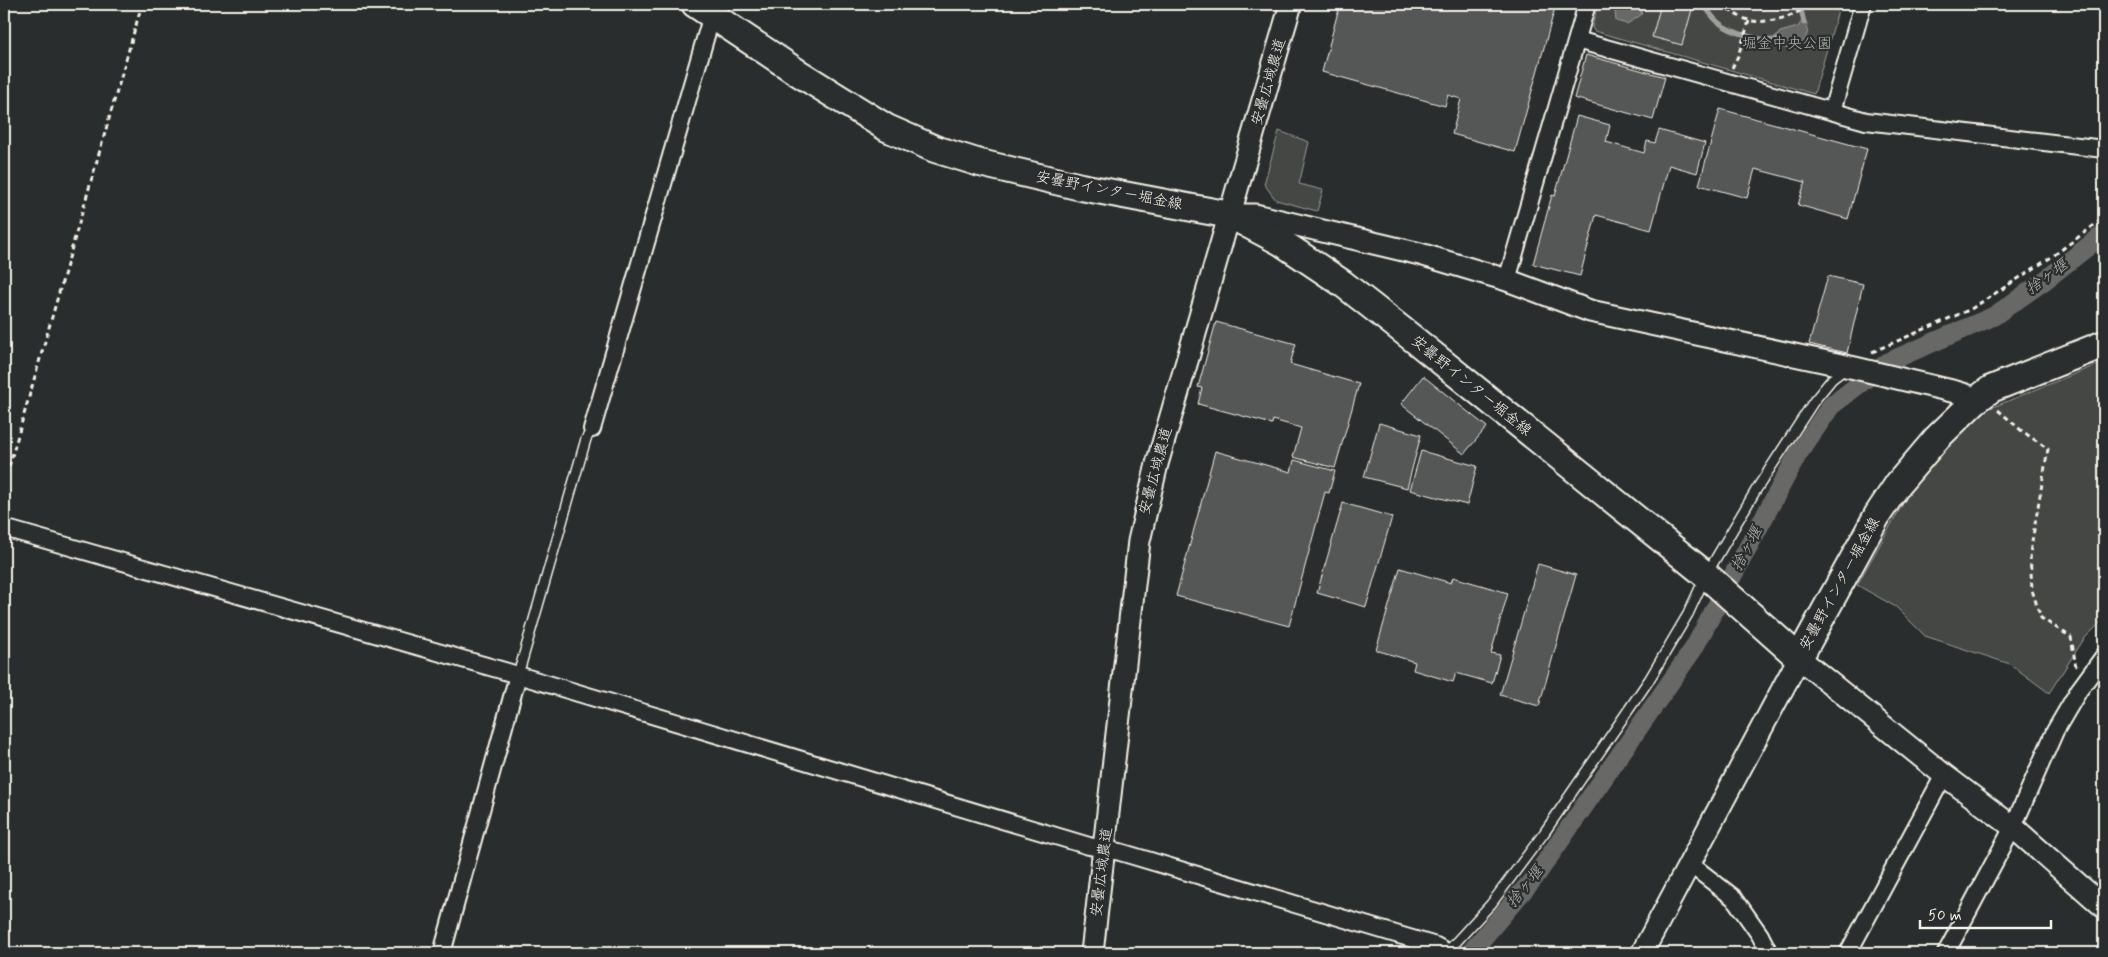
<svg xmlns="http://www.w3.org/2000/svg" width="2108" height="957" viewBox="0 0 2108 957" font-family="Mynerve,'Klee One',sans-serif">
<rect width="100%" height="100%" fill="#2a2d2e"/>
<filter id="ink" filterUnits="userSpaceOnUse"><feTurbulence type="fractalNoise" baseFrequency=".02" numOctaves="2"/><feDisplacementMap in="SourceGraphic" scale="10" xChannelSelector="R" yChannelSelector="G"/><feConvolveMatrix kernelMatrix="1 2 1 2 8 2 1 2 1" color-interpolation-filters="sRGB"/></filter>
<g filter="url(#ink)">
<g fill="#444645" stroke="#9c9c96">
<polygon points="1598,4 1840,4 1814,94 1594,31 1592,27"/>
<polygon points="1279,131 1309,142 1299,184 1323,190 1317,211 1276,200 1264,184"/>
<polygon points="2104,362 2104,619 2084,639 2049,693 2010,664 1925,636 1896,607 1857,585 1909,493 1954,438 1988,409"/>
</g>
<g fill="#676866" stroke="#9f9f9a">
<polygon points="1617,4 1643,4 1641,15 1627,24 1616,21 1615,11"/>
<path d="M1804 18C1811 27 1807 38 1801 47L1789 49 1776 45 1773 41 1780 32 1798 27Z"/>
</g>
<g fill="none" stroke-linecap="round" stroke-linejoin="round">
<g stroke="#9f9f9a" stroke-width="5">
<path d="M1703 4C1708 10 1712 17 1718 22 1730 33 1765 42 1780 40"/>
<polyline points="1800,4 1804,23"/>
</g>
<polyline stroke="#676866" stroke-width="19" points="1470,953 1535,877 1694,648 1798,454 1831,406 1888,362 1994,316 2044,281 2104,234"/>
</g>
<g fill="#555756" stroke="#f4f1e8">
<polygon points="1340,4 1556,4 1515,152 1452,134 1461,99 1448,95 1445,106 1322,72"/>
<polygon points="1661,4 1683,4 1693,6 1682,45 1652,37"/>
<polygon points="1586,55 1665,77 1653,120 1574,98"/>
<polygon points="1720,109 1867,149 1848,219 1798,205 1805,182 1755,169 1747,198 1699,185"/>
<polygon points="1577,116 1610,125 1606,142 1644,153 1647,141 1655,143 1659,130 1705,143 1697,173 1669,165 1651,230 1596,215 1580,276 1533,264 1552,195 1555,196"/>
<polygon points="1828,276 1863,284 1847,353 1809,344"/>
<polygon points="1216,322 1296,344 1290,364 1359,384 1335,468 1293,457 1301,428 1273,420 1272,424 1198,404 1202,388 1198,387"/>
<polygon points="1423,376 1487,427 1464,454 1401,404"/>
<polygon points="1379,423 1421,435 1407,488 1364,477"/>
<polygon points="1215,451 1291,472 1294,460 1335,471 1329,493 1325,492 1289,626 1176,596"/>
<polygon points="1421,451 1477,466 1467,505 1410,490"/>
<polygon points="1343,503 1392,517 1366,607 1317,593"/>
<polygon points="1538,564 1576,575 1539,706 1500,695"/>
<polygon points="1400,568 1451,583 1453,577 1508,593 1491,653 1500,655 1492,683 1456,673 1453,682 1413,670 1415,662 1376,650"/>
</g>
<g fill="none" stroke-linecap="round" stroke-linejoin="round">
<defs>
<g id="service">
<polyline points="518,675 586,439 592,429"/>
<polyline points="1446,953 1491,904 1544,833 1649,680 1688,614 1706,575 1756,490 1814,401 1832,379 1845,369"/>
</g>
<g id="minor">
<polyline points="1577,40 1866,121 2104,149"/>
<polyline points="1832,111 1863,4"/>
<polyline points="1507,280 1587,4"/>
<polyline points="592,429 714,8"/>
<polyline points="4,528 518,675 1089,846 1120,852 1436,946 1447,952"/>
<polyline points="1690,864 1734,898 1760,935 1769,953"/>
<polyline points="442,953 518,675"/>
<polyline points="1848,953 1944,775"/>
<polyline points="1946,953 2013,827 2055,731 2079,690 2104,656"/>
</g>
<g id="tertiary">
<polyline points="1233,215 1255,215 1420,254 1507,280 1590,311 1855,368 1956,392 1966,395 1975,401"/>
<polyline points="1092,953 1139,541 1157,464 1291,4"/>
<polyline points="1642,953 1799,658 1944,775 2013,827 2104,907"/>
</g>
<polyline id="primary" points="695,4 797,72 887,128 935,149 980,163 1081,187 1230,215 1281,242 1342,283 1411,337 1706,575 1799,658 1878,514 1898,484 1937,438 1975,401 1991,389 2104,344"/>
</defs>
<use href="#service" stroke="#f4f1e8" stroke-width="12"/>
<use href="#minor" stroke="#f4f1e8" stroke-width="20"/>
<use href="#tertiary" stroke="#f4f1e8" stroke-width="25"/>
<use href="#primary" stroke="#f4f1e8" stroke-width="30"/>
<g stroke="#f4f1e8" stroke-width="3" stroke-dasharray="5 4" stroke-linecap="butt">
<path d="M1721 4C1729 10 1738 17 1748 20 1761 25 1800 17 1807 4"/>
<polyline points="1732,68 1738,56 1749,21"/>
<polyline points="1872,352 1971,309 2053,256 2104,218"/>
<polyline points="1998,410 2022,431 2048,449 2030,553 2032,590 2041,618 2071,637 2076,667"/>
<polyline points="4,484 142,4"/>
</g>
<use href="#service" stroke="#2a2d2e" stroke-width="9"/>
<use href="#minor" stroke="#2a2d2e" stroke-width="16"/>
<use href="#tertiary" stroke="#2a2d2e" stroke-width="21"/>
<use href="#primary" stroke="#2a2d2e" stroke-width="26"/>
</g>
</g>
<g text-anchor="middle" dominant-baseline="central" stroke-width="4.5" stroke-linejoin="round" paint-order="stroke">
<g font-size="15" fill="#b6b5af" stroke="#2a2d2e">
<text x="1787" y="44">堀金中央公園</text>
</g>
<g font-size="15" fill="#f4f1e8" stroke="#2a2d2e">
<text transform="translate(1269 82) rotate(-74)">安曇広域農道</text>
<text transform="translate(1109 191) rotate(11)">安曇野インター堀金線</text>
<text transform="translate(1471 386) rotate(39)">安曇野インター堀金線</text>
<text transform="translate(1156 471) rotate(-75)">安曇広域農道</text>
<text transform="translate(1840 584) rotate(-61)">安曇野インター堀金線</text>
<text transform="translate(1102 872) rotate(-83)">安曇広域農道</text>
</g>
<g font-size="16" font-style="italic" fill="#b5b3ae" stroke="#2a2d2e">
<text transform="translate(2047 277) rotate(-36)">捨ヶ堰</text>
<text transform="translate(1747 549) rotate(-62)">捨ヶ堰</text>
<text transform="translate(1525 887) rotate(-51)">捨ヶ堰</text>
</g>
</g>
<rect width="2108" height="957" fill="none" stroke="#2a2d2e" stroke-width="20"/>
<rect x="10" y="10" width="2088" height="937" fill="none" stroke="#f4f1e8" stroke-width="2" filter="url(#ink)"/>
<path d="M1920 920v8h131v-8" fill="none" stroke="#f4f1e8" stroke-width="2.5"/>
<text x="1928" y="920" font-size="15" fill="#f4f1e8" stroke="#2a2d2e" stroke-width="4" paint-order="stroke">50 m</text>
</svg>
